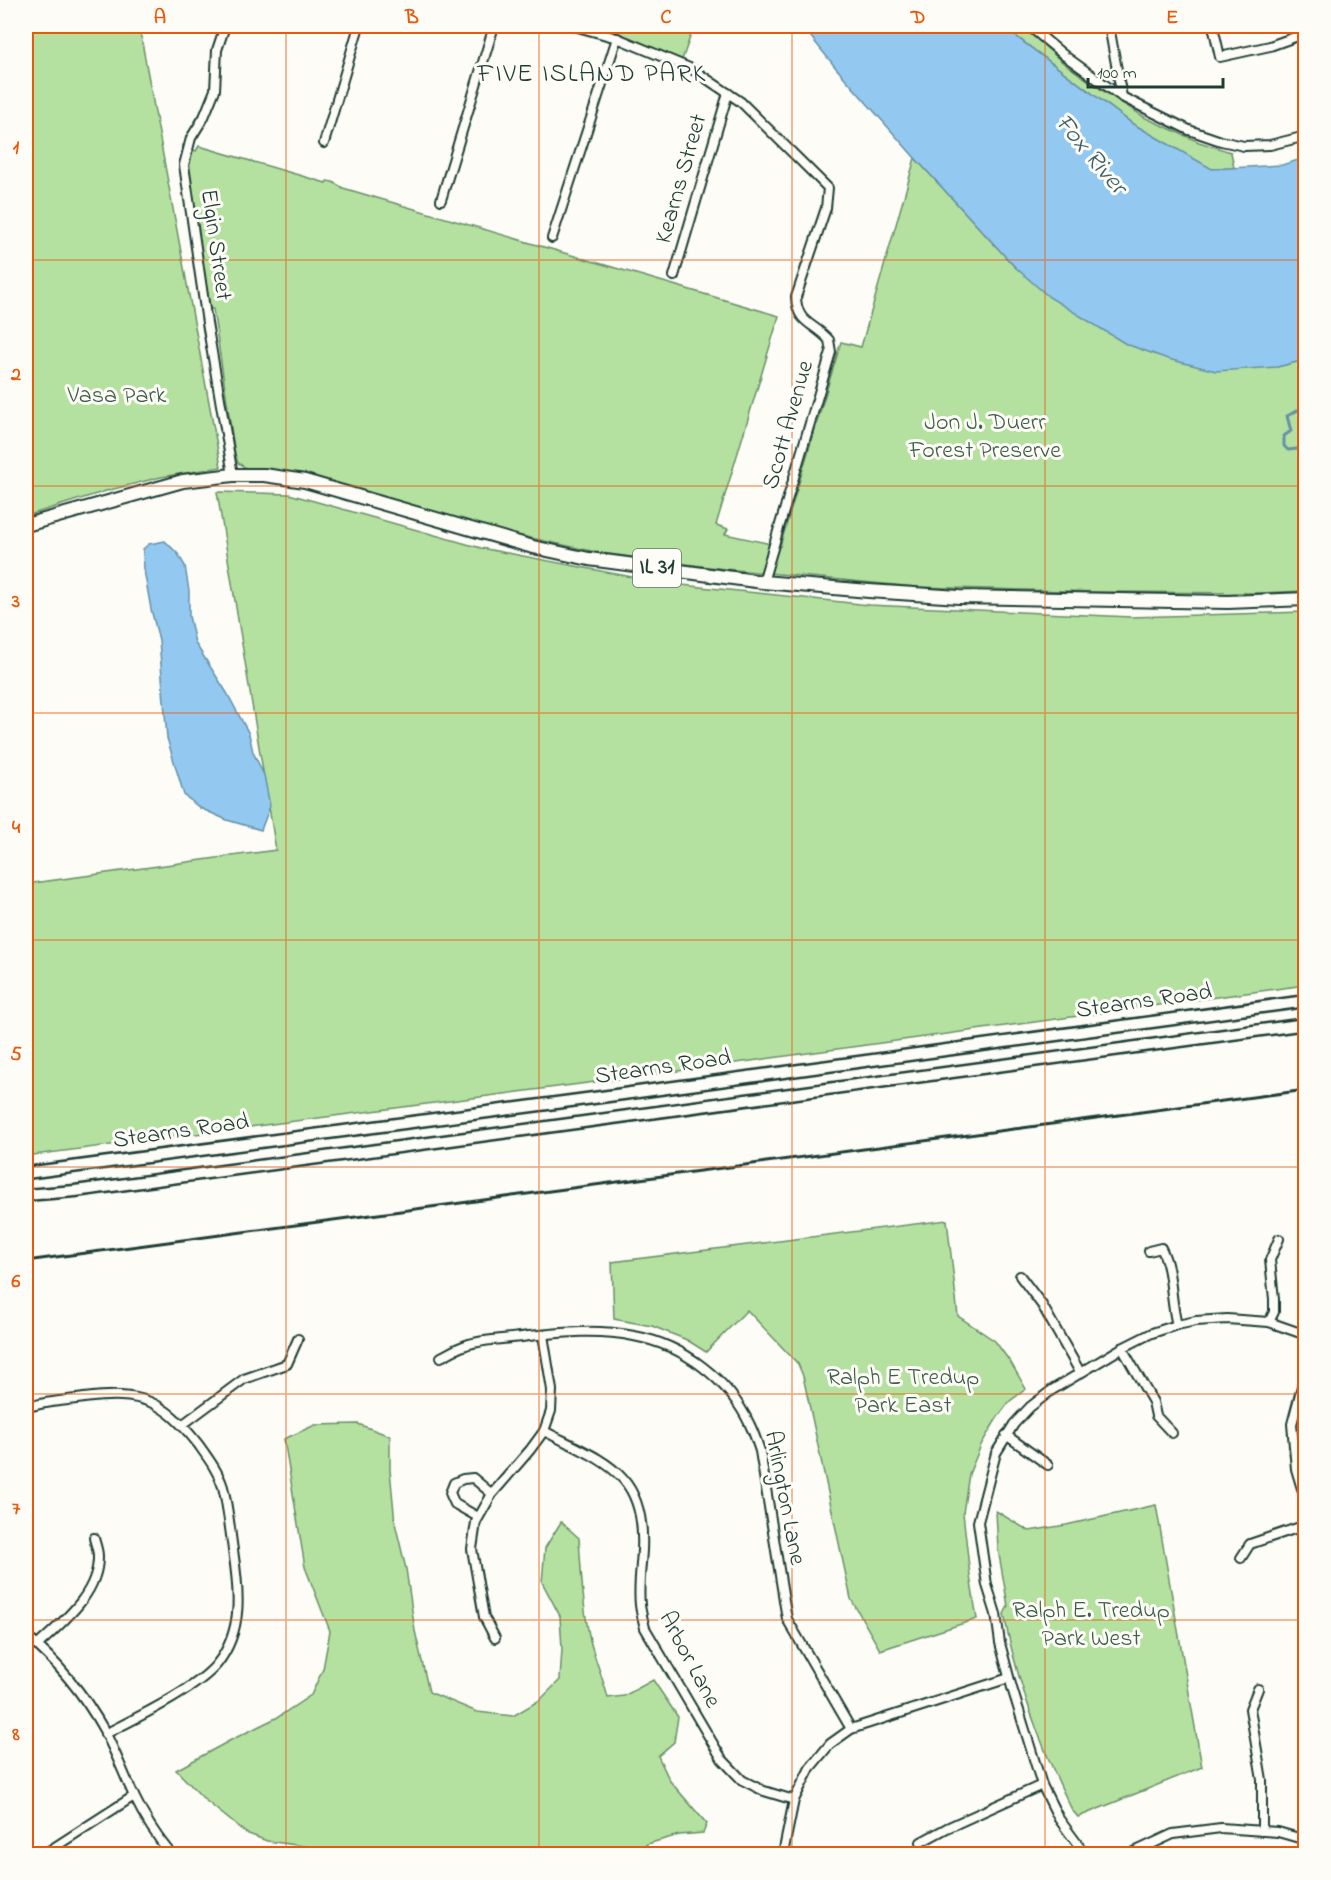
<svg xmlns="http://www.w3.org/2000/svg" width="1331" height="1880" viewBox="0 0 1331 1880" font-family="'Indie Flower',sans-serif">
<rect width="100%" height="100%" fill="#fdfcf7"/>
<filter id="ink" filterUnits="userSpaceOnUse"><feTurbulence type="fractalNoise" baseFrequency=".0167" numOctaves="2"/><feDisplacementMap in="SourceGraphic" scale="12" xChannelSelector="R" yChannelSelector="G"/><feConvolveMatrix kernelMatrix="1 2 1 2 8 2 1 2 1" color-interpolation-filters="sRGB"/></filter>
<g filter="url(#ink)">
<g fill="#b4e19f" stroke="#6a8f6a" stroke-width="1.5">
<polygon points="26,26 139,26 221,467 161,477 106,491 26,516"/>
<polygon points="615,26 694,26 682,60 614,31"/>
<polygon points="1002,26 1023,26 1061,61 1100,89 1146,118 1199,142 1231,152 1234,168 1211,169 1133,124"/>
<polygon points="182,145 196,151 199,146 326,183 327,181 333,182 343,188 779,316 716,525 728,529 725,534 780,546 841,342 861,347 915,158 1015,267 1277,367 1305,360 1305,591 1260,593 1101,592 916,587 725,569 601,553 507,533 286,472 246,468 238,463 235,454 213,309 208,309"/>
<polygon points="217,492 289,494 481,548 663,583 869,605 1131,617 1305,612 1305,985 626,1078 26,1156 26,884 276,850"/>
<polygon points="947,1220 958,1316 995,1341 1011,1363 1026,1389 1010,1401 997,1418 982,1443 969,1474 963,1513 970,1576 977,1619 880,1650 851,1599 803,1376 798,1364 747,1310 706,1352 687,1340 652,1326 614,1319 612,1262"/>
<path d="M358 1424 390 1436V1470L395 1523 406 1569 415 1631 429 1692 477 1712 513 1716 540 1700 560 1680 562 1649 560 1616 542 1582 545 1548 561 1522 579 1538C581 1572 583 1607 590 1640 595 1660 603 1678 608 1698L624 1696 653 1680 678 1717 674 1742 658 1756 670 1781 707 1824 703 1833 679 1835 647 1844 637 1854H361L267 1841 246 1833 205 1800 176 1770 231 1740 278 1717 311 1695 323 1669 330 1631 305 1567 284 1439 315 1425Z"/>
<path d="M1156 1505 1202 1767 1078 1817 1072 1810C1041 1747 1017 1684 1004 1614L1008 1606 998 1549 996 1511 1029 1531 1066 1525Z"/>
</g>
<g fill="#93c9f1" stroke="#6591a5" stroke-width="1.5">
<polygon points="802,26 1002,26 1133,124 1212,169 1282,165 1305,158 1305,360 1277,367 1216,371 1168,359 1126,344 1049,297 1015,267 915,158 836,68"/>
<polygon points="165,541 178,554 185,566 189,591 189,616 195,643 227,693 249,734 253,752 264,775 270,806 261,830 227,820 200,808 184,795 167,738 159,640 151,609 144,570 143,549 149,544"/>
</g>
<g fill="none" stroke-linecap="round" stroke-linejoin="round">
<polyline stroke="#6591a5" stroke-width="3" points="1306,384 1302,384 1302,408 1287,416 1291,431 1284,436 1284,446 1288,450 1306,448"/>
<defs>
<g id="minor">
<polyline points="225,26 217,50 215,90 204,117 191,138 184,165 207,323 233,475"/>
<path d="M574 26 617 38 692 69 741 102 828 188 826 208 796 297C797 324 813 322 829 340L831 352 763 582"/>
<polyline points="1029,26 1065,56 1122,97 1189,130 1221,141 1244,146 1270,145 1306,136"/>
<polyline points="1109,26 1122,97"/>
<polyline points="1213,26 1220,57 1270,46 1306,33"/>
<polyline points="324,143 359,26"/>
<polyline points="441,200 494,26"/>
<polyline points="552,238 617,38"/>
<polyline points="674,276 728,93"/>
<path d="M1149 1251 1161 1248C1173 1271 1170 1300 1177 1325"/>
<polyline points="1020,1276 1042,1305 1080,1372"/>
<polyline points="1269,1322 1274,1312 1274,1299 1270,1260 1279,1239"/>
<polyline points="1122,1348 1153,1402 1156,1416 1172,1433"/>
<path d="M441 1357C449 1353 457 1348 466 1345 482 1339 511 1339 529 1336 564 1332 599 1329 634 1336 684 1345 729 1380 750 1425 754 1433 757 1442 760 1451L787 1619 851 1729"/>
<polyline points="1306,1371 1292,1424 1296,1469 1306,1502"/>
<path d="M26 1408C43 1401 65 1401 84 1398 141 1391 162 1399 198 1444 208 1458 218 1471 223 1487 228 1507 230 1530 233 1550 239 1590 244 1630 217 1664 197 1689 136 1718 105 1734"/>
<polyline points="182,1425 244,1379 287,1364 298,1339"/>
<path d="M544 1431C604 1462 646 1472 642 1550 641 1568 638 1588 640 1605 641 1613 643 1620 645 1628L722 1759 742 1780 764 1791 794 1800"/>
<polyline points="1006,1435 1048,1465"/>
<polyline points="478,1517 455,1504 450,1493 454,1483 463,1479 473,1478 492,1494"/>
<polyline points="1241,1558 1250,1544 1306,1525"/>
<path d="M26 1636C58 1662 85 1696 105 1732 116 1753 124 1775 134 1796 144 1817 156 1836 171 1854"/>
<polyline points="495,1638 484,1617 472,1549 476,1522 492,1494 530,1450 544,1431 551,1411 552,1390 543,1335"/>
<path d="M37 1646C62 1622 99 1594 98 1556 98 1550 95 1543 94 1538"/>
<polyline points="1258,1689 1250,1709 1262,1780 1262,1831"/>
<polyline points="921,1842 947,1828 1042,1785"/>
<polyline points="44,1854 134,1796"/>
<polyline points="783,1854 794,1800 810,1768 830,1744 851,1729 1009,1678"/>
<polyline points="1085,1854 1059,1819 1042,1785 1012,1688 1000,1643 996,1614 987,1585 978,1522 996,1453 1014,1424 1030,1407 1052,1390 1122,1348 1152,1333 1177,1325 1196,1321 1227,1319 1269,1322 1306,1335"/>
<polyline points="1130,1854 1173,1834 1221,1828 1278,1832 1306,1840"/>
</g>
<g id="secondary">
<polyline points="26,1173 601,1097 1306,1001"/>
<polyline points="26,1195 75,1191 1306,1024"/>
</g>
<polyline id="primary" points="26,525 183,481 233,475 264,475 305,481 533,547 589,559 763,582 869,591 959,597 1228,602 1306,599"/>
</defs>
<use href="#minor" stroke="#1f3d34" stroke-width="12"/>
<use href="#secondary" stroke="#1f3d34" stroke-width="15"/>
<use href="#primary" stroke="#1f3d34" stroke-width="16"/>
<use href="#minor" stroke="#fdfcf7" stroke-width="8"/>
<use href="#secondary" stroke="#fdfcf7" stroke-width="10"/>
<use href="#primary" stroke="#fdfcf7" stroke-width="12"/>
<polyline stroke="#1f3d34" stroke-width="3" points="26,1261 1306,1090"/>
</g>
</g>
<path fill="none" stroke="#e8590c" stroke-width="1.5" stroke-opacity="0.55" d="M286 26V1854M539 26V1854M792 26V1854M1045 26V1854M26 260H1306M26 486H1306M26 713H1306M26 940H1306M26 1167H1306M26 1394H1306M26 1620H1306"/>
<g text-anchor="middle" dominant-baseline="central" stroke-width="6" stroke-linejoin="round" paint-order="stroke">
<rect fill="#fdfcf7" stroke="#62766e" stroke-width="1.5" x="633" y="549" width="48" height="38" rx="4.5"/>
<g font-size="22" font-weight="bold" fill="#1f3d34">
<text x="657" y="568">IL 31</text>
</g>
<g font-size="24" fill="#1f3d34" stroke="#fdfcf7">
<text transform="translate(682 179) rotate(-74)">Kearns Street</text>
<text transform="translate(215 245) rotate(82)">Elgin Street</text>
<text transform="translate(789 425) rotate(-74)">Scott Avenue</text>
<text transform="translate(1144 1002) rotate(-8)">Stearns Road</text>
<text transform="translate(663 1068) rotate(-8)">Stearns Road</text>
<text transform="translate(181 1132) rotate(-8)">Stearns Road</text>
<text transform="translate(784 1498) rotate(79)">Arlington Lane</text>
<text transform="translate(689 1660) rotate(62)">Arbor Lane</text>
</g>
<g font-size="24" fill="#3d5e49" stroke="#fdfcf7">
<text x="117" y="396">Vasa Park</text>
<text x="985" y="423">Jon J. Duerr<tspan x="985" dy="28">Forest Preserve</tspan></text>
<text x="903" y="1378">Ralph E Tredup<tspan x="903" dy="28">Park East</tspan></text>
<text x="1091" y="1611">Ralph E. Tredup<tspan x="1091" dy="28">Park West</tspan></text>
</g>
<g font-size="26" letter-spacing="1.5" fill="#1f3d34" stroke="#fdfcf7">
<text x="592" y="75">FIVE ISLAND PARK</text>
</g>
<g font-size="26" font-style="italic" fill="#3c6063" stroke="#fdfcf7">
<text transform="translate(1090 155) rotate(50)">Fox River</text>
</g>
</g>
<rect width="1331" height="1880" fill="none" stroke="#fdfcf7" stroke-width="66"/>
<path d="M1088 78v9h135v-9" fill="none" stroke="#1f3d34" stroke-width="3"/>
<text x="1097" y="78" font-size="18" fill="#1f3d34" stroke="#fdfcf7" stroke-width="4.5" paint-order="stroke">100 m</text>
<rect x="33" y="33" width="1265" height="1814" fill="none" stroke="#e8590c" stroke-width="2"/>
<g font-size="20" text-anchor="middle" font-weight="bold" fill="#e8590c">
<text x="160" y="23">A</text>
<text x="412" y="23">B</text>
<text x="666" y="23">C</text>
<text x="918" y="23">D</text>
<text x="1172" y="23">E</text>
<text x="16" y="153">1</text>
<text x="16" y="380">2</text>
<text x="16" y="607">3</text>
<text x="16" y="833">4</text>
<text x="16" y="1060">5</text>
<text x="16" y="1287">6</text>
<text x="16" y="1514">7</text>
<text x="16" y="1740">8</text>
</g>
</svg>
